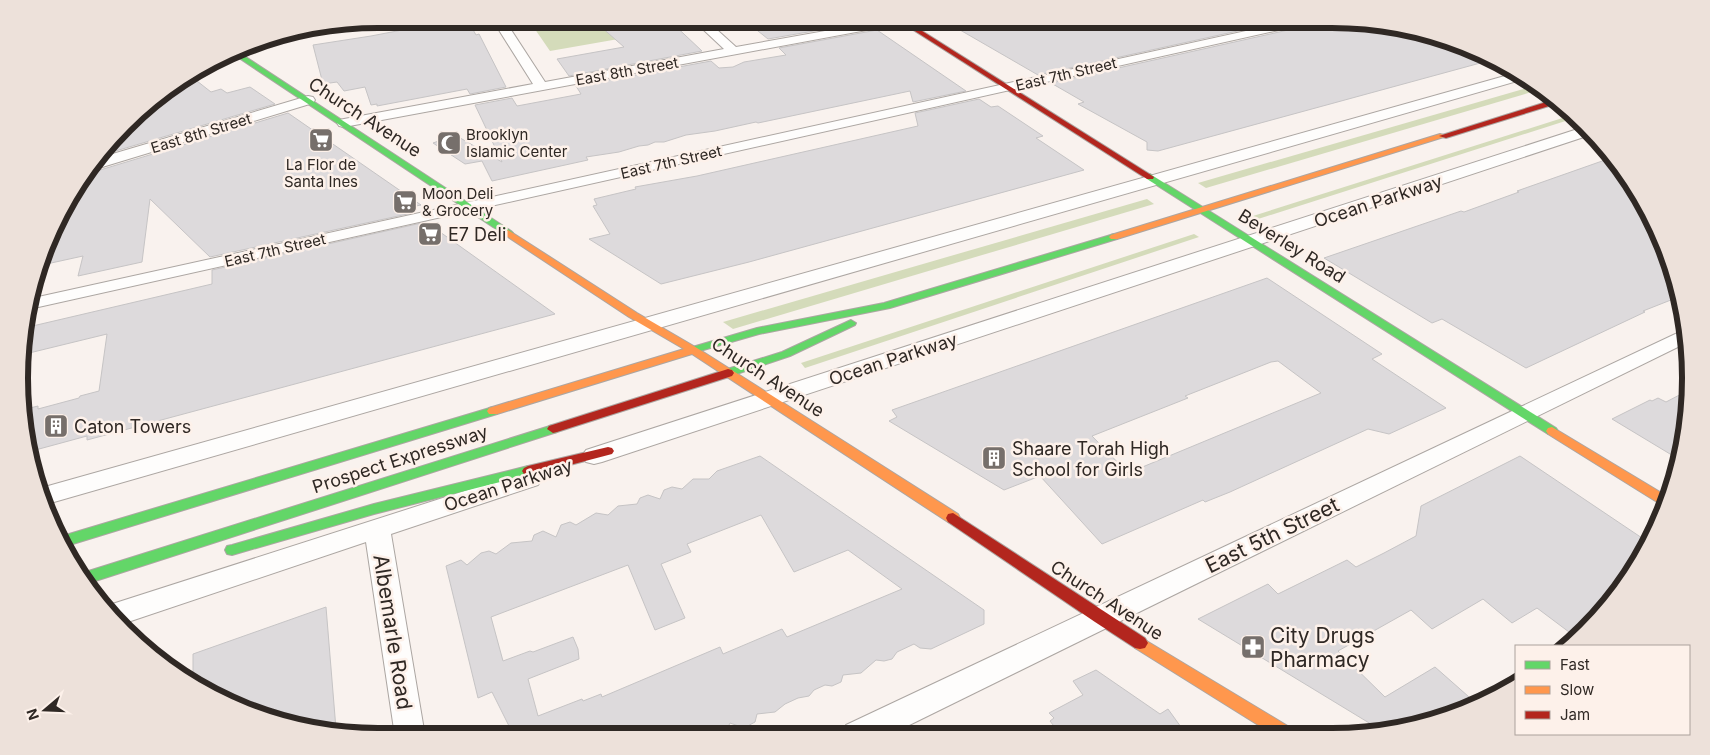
<svg xmlns="http://www.w3.org/2000/svg" width="1710" height="755" viewBox="0 0 1710 755" font-family="Inter,sans-serif">
<rect width="100%" height="100%" fill="#f9f2ee"/>
<g fill="#d4dbba">
<polygon points="550,19 592,19 603,28 650,19 665,19 667,21 647,34 550,51 530,22"/>
<polygon points="1537,85 1542,89 1206,188 1198,183"/>
<polygon points="1575,114 1578,117 1258,219 1253,216"/>
<polygon points="1147,199 1154,204 733,329 723,322"/>
<polygon points="1194,234 1199,237 805,368 801,363"/>
</g>
<g fill="#dddadc" stroke="#c6c4c5" fill-rule="evenodd">
<polygon points="459,19 467,19 476,35 479,34 506,87 470,94 467,89 377,106 377,104 371,105 365,87 344,91 337,82 323,84 313,45 371,36"/>
<polygon points="592,19 668,19 702,51 569,76 557,59 624,47"/>
<polygon points="743,19 788,19 795,23 823,19 860,19 865,22 768,39"/>
<polygon points="941,19 1292,19 1038,75"/>
<polygon points="1323,19 1333,19 1448,38 1495,59 1158,151 1147,150 1147,142 1078,104 1084,102 1051,83 1315,24"/>
<polygon points="877,30 966,91 913,102 910,91 758,123 756,122 715,131 686,135 664,142 655,142 648,145 639,146 619,152 586,157 588,160 492,181 482,161 465,164 433,143 455,135 502,162 475,105 512,98 517,106 581,94 576,86 711,61 719,68 733,67 744,62 786,55 779,48"/>
<polygon points="197,81 211,92 221,89 227,93 250,87 275,104 102,155 123,129 140,124 133,118 141,108 168,88"/>
<polygon points="979,99 991,107 998,106 1043,136 1036,138 1084,170 749,262 661,284 589,239 610,234 593,206 597,205 594,199 636,189 635,187 697,176 918,126 915,113"/>
<polygon points="288,113 421,205 406,208 412,213 210,257 150,199 142,262 78,276 83,256 42,265 67,198 90,170 100,170"/>
<polygon points="1605,160 1622,167 1654,219 1679,285 1681,296 1643,311 1645,312 1526,368 1442,319 1432,323 1324,258 1461,211 1464,212 1519,192 1517,191"/>
<polygon points="426,222 555,314 87,440 87,436 28,452 22,410 38,406 38,409 79,398 80,396 99,391 107,334 21,355 24,328 212,284 212,270"/>
<path d="M1267 278 1382 354 1372 359 1446 408 1389 434 1368 429 1230 492 1205 502 1203 500 1102 544 1040 476 1004 490 889 421 897 417 892 410ZM1278 361 1321 393 1128 473 1092 436 1188 398 1185 396 1271 362Z"/>
<polygon points="1689,390 1688,425 1680,460 1612,419 1650,400 1652,401 1658,398 1666,402"/>
<path d="M760 456 984 610V624L931 649 920 648 914 644 897 652 892 659 884 661 876 660 861 673 843 675 841 682 832 686 825 685 814 690 809 696 798 698 785 704 775 712 757 714 755 722 744 728 730 723 724 735 493 736 510 728 492 692 478 698 446 566 461 560 467 565 481 553 489 551 496 554 511 543 532 541 534 535 543 531 556 537 561 525 570 522 576 525 596 513 608 515 618 506 637 504 640 498 648 495 660 499 664 490 672 487 682 489 693 479H709L717 471ZM761 515 794 572 848 550 902 589 787 637 782 629 723 654 720 647 602 697 601 694 583 701 582 699 538 716 528 679 579 659 578 649 573 637 533 652 530 651 503 661 491 617 628 565 655 630 685 618 661 564 691 552 687 544Z"/>
<polygon points="1520,456 1648,542 1631,577 1577,638 1537,608 1512,623 1483,599 1432,629 1411,610 1338,651 1385,697 1435,667 1477,704 1384,732 1198,619 1268,584 1278,594 1347,560 1356,567 1384,553 1416,536 1421,506"/>
<polygon points="326,607 336,729 262,717 193,680 193,654"/>
<polygon points="1096,670 1160,714 1168,709 1186,734 1060,734 1050,721 1054,718 1049,713 1083,695 1073,681"/>
</g>
<g fill="none" stroke-linecap="round" stroke-linejoin="round">
<defs>
<g id="street">
<polygon points="492,19 504,19 545,82 724,49 692,19 705,19 736,47 892,19 916,19 910,22 344,127 339,126 337,123 339,120 344,119 533,84"/>
<polygon points="1300,19 1321,19 1315,22 25,310 29,299"/>
<polygon points="1519,72 1528,78 47,504 41,488"/>
<polygon points="308,96 313,97 315,100 313,103 99,168 91,169 99,158"/>
<polygon points="1587,126 1593,134 602,462 594,464 586,462 582,456 586,450"/>
<polygon points="1686,329 1688,342 889,735 842,735 846,725"/>
<polygon points="530,470 538,473 542,479 538,485 391,534 425,736 395,736 366,542 119,625 103,607"/>
</g>
<g id="fast">
<polygon points="390,19 402,19 247,47 244,46 253,42"/>
<polygon points="235,50 511,231 513,233 511,235 505,235 230,52"/>
<polygon points="1150,174 1556,428 1558,431 1556,434 1548,434 1147,179 1146,177"/>
<polygon points="1114,234 1117,235 1117,239 890,308 759,334 693,353 688,350 689,348 757,328 884,303"/>
<polygon points="851,320 856,323 855,325 790,356 728,377 722,373 724,370 782,352"/>
<polygon points="493,407 499,411 497,414 63,547 59,537"/>
<polygon points="553,425 557,426 559,429 557,432 86,584 79,574"/>
<polygon points="528,466 532,468 534,471 532,474 374,514 232,555 227,554 225,550 227,546 232,545 374,504"/>
</g>
<g id="slow">
<polygon points="1440,134 1447,136 1117,239 1111,239 1109,237 1111,235"/>
<polygon points="508,230 637,313 697,348 958,514 960,518 958,522 953,523 948,522 692,354 497,414 489,414 487,411 489,408 684,349 629,317 505,235 503,233"/>
<polygon points="1552,427 1670,498 1665,507 1548,434 1546,431 1548,428"/>
<polygon points="1140,637 1291,728 1293,733 1271,733 1135,648 1132,643 1135,638"/>
</g>
<g id="jam">
<polygon points="896,19 903,19 1154,177 1153,179 1147,179"/>
<polygon points="1556,99 1562,102 1446,138 1439,136"/>
<polygon points="728,369 732,370 734,373 732,376 557,432 553,433 547,429 549,426"/>
<polygon points="608,447 612,448 614,451 612,454 528,476 524,474 522,471 524,468 528,466"/>
<polygon points="953,513 1145,638 1148,643 1145,648 1140,649 1135,648 1095,622 948,522 946,518 948,514"/>
</g>
</defs>
<use href="#street" stroke="#aca6a2" stroke-width="2"/>
<use href="#fast" stroke="#aca6a2" stroke-width="2"/>
<use href="#slow" stroke="#aca6a2" stroke-width="2"/>
<use href="#jam" stroke="#aca6a2" stroke-width="2"/>
<use href="#street" fill="#fefdfc" fill-rule="evenodd"/>
<use href="#fast" fill="#63d668" fill-rule="evenodd"/>
<use href="#slow" fill="#ff974d" fill-rule="evenodd"/>
<use href="#jam" fill="#b3261e" fill-rule="evenodd"/>
</g>
<defs>
<symbol id="supermarket-square" viewBox="-11 -11 22 22"><rect x="-9" y="-9" width="18" height="18" rx="4" fill="#766f6b" stroke="#fdf1ea"/><path d="M-6-5.5h2.5l.6 2H6L4.5 2H-2.5L-4.4-4H-6ZM-1.5 3.2a1.3 1.3 0 1 0 .1 0ZM3 3.2a1.3 1.3 0 1 0 .1 0Z" fill="#fff"/></symbol>
<symbol id="mosque-square" viewBox="-11 -11 22 22"><rect x="-9" y="-9" width="18" height="18" rx="4" fill="#766f6b" stroke="#fdf1ea"/><path d="M3.5-4.9A6 6 0 1 0 3.5 4.9A5 5 0 1 1 3.5-4.9Z" fill="#fff"/></symbol>
<symbol id="building-square" viewBox="-11 -11 22 22"><rect x="-9" y="-9" width="18" height="18" rx="4" fill="#766f6b" stroke="#fdf1ea"/><path d="M-4-6H4V6H1V3H-1V6H-4ZM-2.5-4.3h1.7v1.8h-1.7ZM.8-4.3h1.7v1.8H.8ZM-2.5-1h1.7V.8h-1.7ZM.8-1h1.7V.8H.8Z" fill="#fff"/></symbol>
<symbol id="pharmacy-square" viewBox="-11 -11 22 22"><rect x="-9" y="-9" width="18" height="18" rx="4" fill="#766f6b" stroke="#fdf1ea"/><path d="M-2-6h4v4h4v4h-4v4h-4v-4h-4v-4h4Z" fill="#fff"/></symbol>
</defs>
<g fill-rule="evenodd">
<use href="#supermarket-square" x="307" y="126" width="28" height="28"/>
<use href="#mosque-square" x="435" y="129" width="28" height="28"/>
<use href="#supermarket-square" x="391" y="188" width="28" height="28"/>
<use href="#supermarket-square" x="416" y="220" width="28" height="28"/>
<use href="#building-square" x="42" y="412" width="28" height="28"/>
<use href="#building-square" x="980" y="444" width="28" height="28"/>
<use href="#pharmacy-square" x="1239" y="633" width="28" height="28"/>
</g>
<g text-anchor="middle" dominant-baseline="central" stroke-width="5" stroke-linejoin="round" paint-order="stroke">
<g font-size="15" fill="#2f2824" stroke="#fdf1ea">
<text transform="translate(627 71) rotate(-10)">East 8th Street</text>
<text transform="translate(1066 74) rotate(-13)">East 7th Street</text>
<text transform="translate(201 133) rotate(-17)">East 8th Street</text>
<text transform="translate(671 162) rotate(-13)">East 7th Street</text>
<text transform="translate(275 250) rotate(-13)">East 7th Street</text>
</g>
<g font-size="15" fill="#2f2824" stroke="#fdf1ea" text-anchor="start">
<text x="466" y="134">Brooklyn<tspan x="466" dy="17">Islamic Center</tspan></text>
<text x="321" y="164" text-anchor="middle">La Flor de<tspan x="321" dy="17">Santa Ines</tspan></text>
<text x="422" y="193">Moon Deli<tspan x="422" dy="17">&amp; Grocery</tspan></text>
</g>
<g font-size="18" fill="#2f2824" stroke="#fdf1ea">
<text transform="translate(365 117) rotate(33)">Church Avenue</text>
<text transform="translate(1378 201) rotate(-18)">Ocean Parkway</text>
<text transform="translate(1292 246) rotate(32)">Beverley Road</text>
<text transform="translate(893 359) rotate(-18)">Ocean Parkway</text>
<text transform="translate(768 377) rotate(33)">Church Avenue</text>
<text transform="translate(400 459) rotate(-18)">Prospect Expressway</text>
<text transform="translate(508 485) rotate(-18)">Ocean Parkway</text>
<text transform="translate(1107 600) rotate(33)">Church Avenue</text>
</g>
<g font-size="18" fill="#2f2824" stroke="#fdf1ea" text-anchor="start">
<text x="448" y="234">E7 Deli</text>
<text x="74" y="426">Caton Towers</text>
<text x="1012" y="448">Shaare Torah High<tspan x="1012" dy="21">School for Girls</tspan></text>
</g>
<g font-size="21" fill="#2f2824" stroke="#fdf1ea">
<text transform="translate(1272 535) rotate(-26)">East 5th Street</text>
<text transform="translate(393 632) rotate(81)">Albemarle Road</text>
</g>
<g font-size="21" fill="#2f2824" stroke="#fdf1ea" text-anchor="start">
<text x="1270" y="635">City Drugs<tspan x="1270" dy="24">Pharmacy</tspan></text>
</g>
</g>
<path d="M0 0H1710V755H0ZM378 28H1332A350 350 0 0 1 1682 378V378A350 350 0 0 1 1332 728H378A350 350 0 0 1 28 378V378A350 350 0 0 1 378 28Z" fill="#ede1da" fill-rule="evenodd"/>
<path fill="none" stroke="#2f2824" stroke-width="6" d="M378 28H1332A350 350 0 0 1 1682 378V378A350 350 0 0 1 1332 728H378A350 350 0 0 1 28 378V378A350 350 0 0 1 378 28Z"/>
<rect x="1515" y="645" width="175" height="90" fill="#fdf1ea" stroke="#aba19b"/>
<rect x="1525" y="661" width="25" height="8" fill="#63d668" stroke="#aba19b"/>
<text x="1560" y="670" font-size="15" fill="#2f2824">Fast</text>
<rect x="1525" y="686" width="25" height="8" fill="#ff974d" stroke="#aba19b"/>
<text x="1560" y="695" font-size="15" fill="#2f2824">Slow</text>
<rect x="1525" y="711" width="25" height="8" fill="#b3261e" stroke="#aba19b"/>
<text x="1560" y="720" font-size="15" fill="#2f2824">Jam</text>
<g transform="translate(45 710) rotate(251)" stroke="#fdf1ea" stroke-width="4" paint-order="stroke">
<path d="M0-4L9 19L0 12L-9 19Z" fill="#2f2824"/>
<text y="-8" font-size="14" font-weight="bold" text-anchor="middle" fill="#2f2824">N</text>
</g>
</svg>
